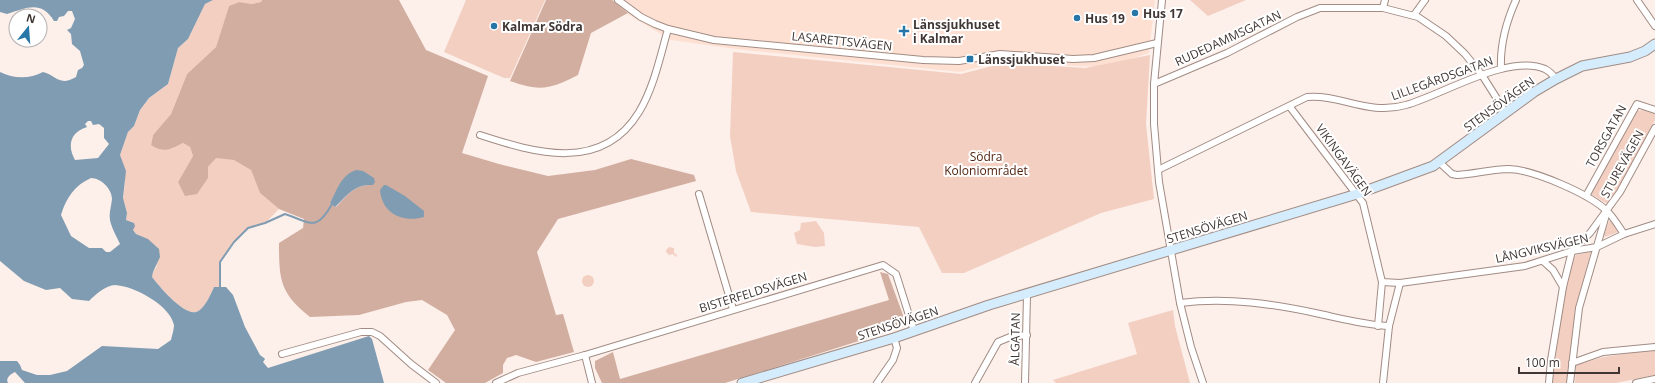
<svg xmlns="http://www.w3.org/2000/svg" width="1655" height="383" viewBox="0 0 1655 383" font-family="'Open Sans',sans-serif">
<rect width="100%" height="100%" fill="#fdefea"/>
<polygon fill="#fee0d3" points="604,0 1155,0 1149,53 1107,67 1076,66 1003,61 960,72 744,50 671,40"/>
<g fill="#f3cfc1">
<path d="M213 0H262L261 2 252 4 239 2 229 6 216 47 187 74 171 114 153 135 151 145 172 149 183 143 190 147 193 156 178 182 208 178V167L216 157 235 160 251 170 260 193 279 209 265 223 248 228 234 242 220 262V288L214 287C211 294 204 310 196 312 183 315 159 286 152 277L153 272 157 266 144 238 136 234 133 230 134 223 126 220 127 213 123 199 125 183 120 155 128 132 134 126 140 110 149 98 168 84 178 48 188 39 205 4Z"/>
<polygon points="466,0 545,0 510,78 504,78 444,52"/>
<polygon points="1190,0 1246,0 1208,16"/>
<polygon points="733,52 961,74 1004,63 1085,68 1150,55 1146,124 1154,199 1101,213 964,273 942,273 919,227 751,212 736,171 730,136"/>
<polygon points="1643,110 1655,114 1655,120 1609,205 1591,194 1636,111"/>
<polygon points="816,221 824,233 825,246 815,247 797,244 794,233 800,230 801,223"/>
<polygon points="1609,221 1611,221 1618,232 1605,237 1604,235"/>
<polygon points="669,247 674,248 674,253 677,255 676,257 673,254 669,255 666,252 666,250"/>
<polygon points="1591,252 1575,309 1567,383 1552,383 1563,304 1573,260 1576,255"/>
<circle cx="588" cy="281" r="6"/>
<polygon points="1173,310 1175,326 1190,383 1056,383 1053,380 1137,354 1128,323"/>
<polygon points="1655,349 1655,375 1616,383 1575,383 1576,365 1604,357"/>
</g>
<g fill="#d2aea0" fill-rule="evenodd">
<path d="M262 0H399L426 50 488 76 462 153 499 164 548 176 595 170 631 159 694 175 696 181 558 219 537 252 556 315 563 314 574 352 536 362 516 355 507 358 503 365V373L485 383H446L428 370 455 330 447 315 422 300 406 302 359 315 310 317C280 293 279 280 279 243L303 228 304 219 279 209 260 193 251 170 234 160 216 158 208 167V178L197 194 185 196 178 182 193 156 190 147 183 143C170 150 164 153 151 145L153 135 171 114 187 74 216 47 229 6 239 2 252 4 261 2ZM374 178 373 185C354 184 348 195 336 207L330 203 336 193Z"/>
<path d="M546 0H612L628 13 591 33 578 75C550 89 541 92 510 81Z"/>
<polygon points="880,272 888,274 903,315 901,326 878,335 725,383 602,383 595,368 595,361 613,352 620,379 889,300"/>
</g>
<g fill="#7f9cb2" fill-rule="evenodd">
<path d="M0 0H213L205 4 188 39 178 48 168 84 149 98 140 110 134 126 128 132 120 155 126 171 123 198 127 213 126 220 134 223 135 226 133 230 136 234 148 239 159 249 160 257 153 272 152 277C159 286 183 315 196 312 204 310 211 294 214 287H226L233 295 245 327 260 355 264 358 265 359 263 362 268 368 369 336 372 339 384 383H25L15 372C11 374 5 378 8 383H0V361H17L20 365 22 370 37 375H50L67 371 102 346 158 349 171 340C172 336 174 329 174 325 170 305 134 286 115 285 106 285 95 295 89 301L72 299 60 288 46 290 24 281 0 261V72C14 79 30 79 43 72 56 75 59 87 76 77L78 70 82 68 84 65 80 51 72 44 71 34 67 30 71 28 75 19 72 11H68L64 16 59 17 57 21H54C41 0 27 8 7 14L0 12ZM88 121H91L93 125 99 124 104 128V138L109 144 98 158 75 160C67 146 70 132 87 127L85 124ZM91 178C101 178 112 189 112 199 111 209 108 214 111 224 113 231 117 237 120 244L110 252H106L102 248H89L71 236 61 215C66 198 75 185 91 178Z"/>
<path d="M356 170 363 171 374 178 375 182 373 185C354 184 348 195 335 207L330 203C338 189 340 176 356 170Z"/>
<path d="M384 185H386L405 196 424 211V217C403 223 382 214 380 190Z"/>
</g>
<g fill="none" stroke-linecap="round" stroke-linejoin="round">
<path stroke="#7f9cb2" stroke-width="2" d="M220 288V262L234 242 248 228 265 223 285 214C310 222 316 233 332 204"/>
<defs>
<g id="street">
<polyline points="618,0 641,17 655,24 668,29 714,40 923,60 959,61 1000,54 1073,59 1094,58 1157,43"/>
<polyline points="1162,0 1154,84 1154,124 1159,182 1180,303 1191,347 1203,383"/>
<polyline points="1637,0 1655,26"/>
<polyline points="1383,8 1385,0"/>
<polyline points="1414,15 1425,0"/>
<path d="M1501 68C1500 43 1506 22 1516 0"/>
<polyline points="1154,84 1227,53 1297,17 1320,8 1383,8 1418,17 1446,36 1465,54 1482,75 1506,113"/>
<polyline points="1290,107 1363,203 1382,282 1378,326"/>
<path d="M480 135C535 153 602 173 639 112 654 87 660 57 668 29"/>
<path d="M1439 162 1452 174 1457 175C1475 174 1492 169 1509 169 1534 170 1590 194 1608 212 1614 218 1619 227 1624 234"/>
<path d="M1158 170 1307 97C1341 94 1368 116 1406 105 1442 95 1509 53 1545 69 1549 71 1553 75 1556 79"/>
<polyline points="699,194 733,309"/>
<polyline points="1586,196 1637,104 1655,110"/>
<polyline points="1543,261 1553,270 1563,287"/>
<polyline points="1382,282 1400,283 1525,266 1572,251 1597,247 1624,234 1655,224"/>
<path d="M1180 303C1228 297 1274 304 1320 314 1343 319 1366 325 1389 326"/>
<polyline points="282,354 361,332 372,332 380,336 411,364 436,383"/>
<polyline points="1572,363 1603,352 1655,347"/>
<polyline points="496,383 518,373 585,355"/>
<polyline points="592,383 585,355 883,265 896,274 914,331"/>
<polyline points="877,383 893,360 897,348 894,338"/>
<polyline points="975,383 998,342 1010,337 1027,335"/>
<polyline points="1025,383 1027,295"/>
<polyline points="1383,383 1389,326 1400,283"/>
<polyline points="1549,383 1551,360 1563,287 1572,251 1590,233 1620,192 1655,128"/>
<polyline points="1570,383 1579,308 1606,215"/>
<polyline points="1636,383 1655,379"/>
</g>
<polyline id="secondary" points="742,383 894,338 989,305 1357,194 1433,166 1534,92 1556,79 1582,66 1630,57 1645,51 1655,44"/>
</defs>
<use href="#street" stroke="#a18c84" stroke-width="8"/>
<use href="#secondary" stroke="#a18c84" stroke-width="11"/>
<use href="#street" stroke="#fff" stroke-width="6"/>
<use href="#secondary" stroke="#d5ecfc" stroke-width="9"/>
</g>
<g fill="#2776a8" stroke="#fff" stroke-width="1.5">
<circle cx="1135" cy="13" r="4"/>
<circle cx="1077" cy="18" r="4"/>
<circle cx="494" cy="26" r="4"/>
<path d="M902 25h4v4h4v4h-4v4h-4v-4h-4v-4h4z"/>
<rect x="966" y="55" width="8" height="8" rx="2"/>
</g>
<g text-anchor="middle" dominant-baseline="central" stroke-width="4" stroke-linejoin="round" paint-order="stroke">
<g font-size="12" font-weight="bold" fill="#403734" stroke="#fff" text-anchor="start">
<text x="1143" y="13">Hus 17</text>
<text x="1085" y="18">Hus 19</text>
<text x="913" y="24">Länssjukhuset<tspan x="913" dy="14">i Kalmar</tspan></text>
<text x="502" y="26">Kalmar Södra</text>
<text x="978" y="59">Länssjukhuset</text>
</g>
<g font-size="12" fill="#403734" stroke="#fff">
<text transform="translate(1228 38) rotate(-25)">RUDEDAMMSGATAN</text>
<text transform="translate(842 41) rotate(6)">LASARETTSVÄGEN</text>
<text transform="translate(1442 78) rotate(-20)">LILLEGÅRDSGATAN</text>
<text transform="translate(1499 104) rotate(-36)">STENSÖVÄGEN</text>
<text transform="translate(1606 136) rotate(-61)">TORSGATAN</text>
<text transform="translate(1344 160) rotate(54)">VIKINGAVÄGEN</text>
<text transform="translate(1622 164) rotate(-61)">STUREVÄGEN</text>
<text transform="translate(1207 227) rotate(-17)">STENSÖVÄGEN</text>
<text transform="translate(1542 248) rotate(-13)">LÅNGVIKSVÄGEN</text>
<text transform="translate(753 292) rotate(-17)">BISTERFELDSVÄGEN</text>
<text transform="translate(898 323) rotate(-18)">STENSÖVÄGEN</text>
<text transform="translate(1015 339) rotate(-89)">ÅLGATAN</text>
</g>
<g font-size="12" fill="#4d1f0a" stroke="#fff">
<text x="986" y="156">Södra<tspan x="986" dy="14">Koloniområdet</tspan></text>
</g>
</g>
<g transform="translate(28 28) rotate(17)"><circle r="19" fill="#ffffff" stroke="#b3afae"/>
<path d="M0-3L7 15L0 10L-7 15Z" fill="#2776a8"/>
<text y="-6" font-size="11" font-weight="bold" text-anchor="middle" fill="#403734">N</text>
</g>
<path d="M1519 367v6h100v-6" fill="none" stroke="#403734" stroke-width="2"/>
<text x="1525" y="367" font-size="12" fill="#403734" stroke="#ffffff" stroke-width="3" paint-order="stroke">100 m</text>
</svg>
